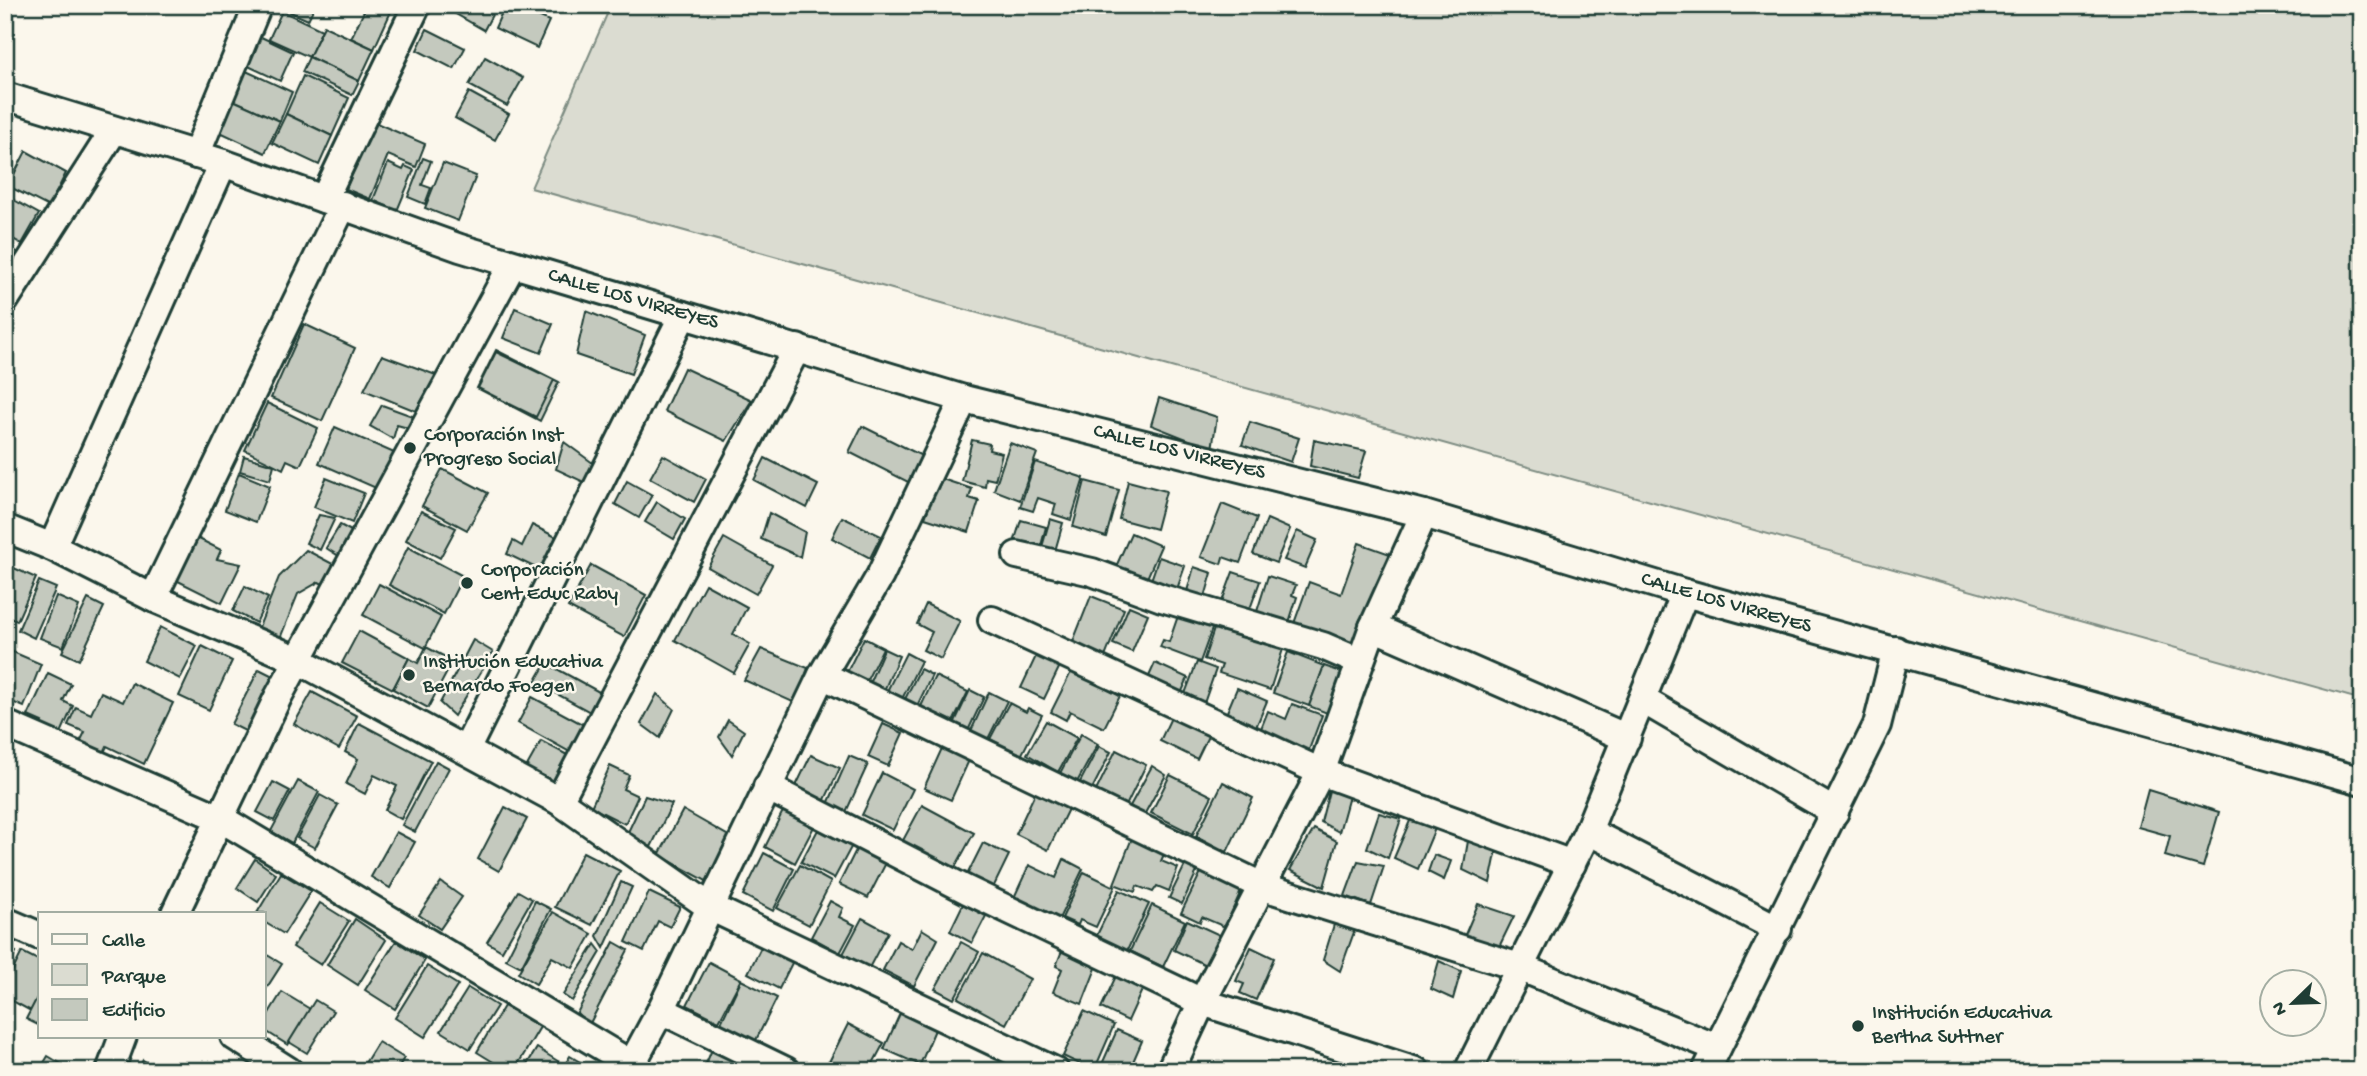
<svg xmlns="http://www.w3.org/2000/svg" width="2367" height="1076" viewBox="0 0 2367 1076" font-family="'Gochi Hand',sans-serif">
<rect width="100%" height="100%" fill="#fbf7ec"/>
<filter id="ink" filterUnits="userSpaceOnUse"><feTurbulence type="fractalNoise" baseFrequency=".0143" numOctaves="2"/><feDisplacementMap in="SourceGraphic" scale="14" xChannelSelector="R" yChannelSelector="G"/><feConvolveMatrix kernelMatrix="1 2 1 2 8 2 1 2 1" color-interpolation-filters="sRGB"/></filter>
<g filter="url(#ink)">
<polygon fill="#dbdcd1" stroke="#7d8c82" stroke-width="2" points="611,5 2362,5 2362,700 531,188"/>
<g fill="#c4c9be" stroke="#1f3d34" stroke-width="2">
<polygon points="275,5 315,5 308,20"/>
<polygon points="367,5 394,5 374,49 351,38"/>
<polygon points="440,5 489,5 495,9 484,30"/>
<polygon points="505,5 515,5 549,21 537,48 495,28"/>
<polygon points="531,5 555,5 550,15"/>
<polygon points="282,11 322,30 309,57 269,39"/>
<polygon points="324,26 374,49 359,81 309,57"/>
<polygon points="427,29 465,48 454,69 417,50"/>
<polygon points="259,36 293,52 280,81 246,65"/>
<polygon points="309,57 359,81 352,95 302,72"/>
<polygon points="485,57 523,78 507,106 469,85"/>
<polygon points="246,71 292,92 280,121 233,100"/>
<polygon points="303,76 349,98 332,136 286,114"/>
<polygon points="469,92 509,114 495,140 455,118"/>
<polygon points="233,100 280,121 265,153 218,131"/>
<polygon points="286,114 332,136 319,165 272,143"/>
<polygon points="374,122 425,144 416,167 388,155 370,199 346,189"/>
<polygon points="26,151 66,173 49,207 8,186"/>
<polygon points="423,158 431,161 422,185 431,188 425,204 408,197"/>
<polygon points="388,163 403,170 405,166 414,170 397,211 373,200"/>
<polygon points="443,163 476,176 458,221 425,208"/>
<polygon points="5,195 39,214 22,244 5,235"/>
<polygon points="5,245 19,253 6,275 5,274"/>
<polygon points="515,308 553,324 541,353 503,338"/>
<polygon points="586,311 645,335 631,374 576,355"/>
<polygon points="304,324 355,348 322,421 271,398"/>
<polygon points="496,350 559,382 540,421 477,388"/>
<polygon points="496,352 554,380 536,417 478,388"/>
<polygon points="382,355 436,375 416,411 364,390"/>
<polygon points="684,368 752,400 726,441 664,411"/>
<polygon points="1159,398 1217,417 1212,449 1151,425"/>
<polygon points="267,403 318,428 300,466 287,460 283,469 245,450"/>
<polygon points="382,405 415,417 408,428 397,425 393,439 370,426"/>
<polygon points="1250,422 1299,438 1291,462 1242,445"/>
<polygon points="862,426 926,458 912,484 849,452"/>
<polygon points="335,427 401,456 385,492 319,463"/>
<polygon points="972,440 990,444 989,450 1002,453 995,480 986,478 985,487 962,481"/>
<polygon points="1314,440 1366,451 1358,478 1310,466"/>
<polygon points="564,442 597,466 590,485 556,469"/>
<polygon points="1010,443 1037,453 1020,500 994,490"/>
<polygon points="663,455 706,479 694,502 650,478"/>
<polygon points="244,456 274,465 270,480 240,471"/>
<polygon points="765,458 818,485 807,508 754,480"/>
<polygon points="1035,462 1084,478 1071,520 1053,514 1056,504 1038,498 1033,511 1020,507"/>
<polygon points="442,469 488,493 467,530 422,506"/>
<polygon points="239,473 270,486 256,522 225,510"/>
<polygon points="326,478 364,493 352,523 314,507"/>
<polygon points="939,478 972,489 969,498 979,501 969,532 925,518"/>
<polygon points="627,481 652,495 639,518 615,504"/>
<polygon points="1085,481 1119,490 1106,537 1073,527"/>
<polygon points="1128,481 1166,491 1156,529 1119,519"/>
<polygon points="657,502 685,519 674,539 645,522"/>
<polygon points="1222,504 1257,518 1240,563 1223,557 1221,564 1201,557"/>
<polygon points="421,511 456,528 440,558 406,540"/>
<polygon points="769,513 805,532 800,557 761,539"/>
<polygon points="319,515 335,518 320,550 306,543"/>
<polygon points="842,517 881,536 870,558 832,538"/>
<polygon points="1050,519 1063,523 1053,558 1040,554"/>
<polygon points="1267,519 1290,529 1276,563 1253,554"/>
<polygon points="1021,520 1046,527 1039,553 1013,546"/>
<polygon points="340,525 353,532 339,556 326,548"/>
<polygon points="532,525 562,540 546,573 507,554 513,541 522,546"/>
<polygon points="1297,531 1317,540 1305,568 1284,560"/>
<polygon points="1131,533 1161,546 1144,585 1114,571"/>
<polygon points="197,538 221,550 217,559 241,564 222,603 176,580"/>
<polygon points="724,538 772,565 756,594 708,567"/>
<polygon points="1359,543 1393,555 1359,653 1292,629 1309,582 1341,594"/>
<polygon points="408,547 463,576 444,614 389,585"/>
<polygon points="306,550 344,570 334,590 319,582 298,594 279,641 257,632 279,577"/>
<polygon points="1159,557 1185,566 1176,592 1150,583"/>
<polygon points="5,564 36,578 17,621 5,616"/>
<polygon points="591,565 646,595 624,637 568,607"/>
<polygon points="1194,567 1212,573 1203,604 1185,598"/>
<polygon points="1233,572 1260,581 1247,617 1220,607"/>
<polygon points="1268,576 1296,585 1292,595 1297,597 1286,632 1254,621"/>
<polygon points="39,581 56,588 34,638 18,630"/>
<polygon points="379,584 441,617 425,648 363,615"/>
<polygon points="705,584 747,607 733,634 750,644 734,673 675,640"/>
<polygon points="245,586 268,598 256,623 233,611"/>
<polygon points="56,596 79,606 63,647 40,638"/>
<polygon points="1091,596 1124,609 1105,657 1072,644"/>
<polygon points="88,599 104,607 79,660 62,652"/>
<polygon points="926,604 960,621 941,659 923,650 932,632 917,624"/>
<polygon points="1129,606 1148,614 1132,652 1113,644"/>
<polygon points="1179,613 1213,626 1200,662 1160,647 1163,640 1169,642"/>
<polygon points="1216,623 1284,646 1270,690 1219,673 1222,665 1204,659"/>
<polygon points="160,627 197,646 180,679 144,661"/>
<polygon points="359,631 409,658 393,689 342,663"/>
<polygon points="864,638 883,648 862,690 843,680"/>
<polygon points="473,640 493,652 454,716 440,703"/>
<polygon points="202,646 232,661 209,710 179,696"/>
<polygon points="426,647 453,661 428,708 393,689 409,658 418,663"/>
<polygon points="6,649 41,664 24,707 5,699"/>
<polygon points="761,649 808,668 795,703 744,680"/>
<polygon points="884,649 899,656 883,693 868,686"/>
<polygon points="1288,652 1324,666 1309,706 1273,693"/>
<polygon points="906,653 921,661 901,701 886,693"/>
<polygon points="1037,654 1060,666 1044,699 1021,688"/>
<polygon points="1197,662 1216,669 1203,706 1183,699"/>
<polygon points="546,663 601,693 590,712 535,682"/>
<polygon points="1155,663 1188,678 1179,698 1146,683"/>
<polygon points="1324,666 1350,675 1335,716 1309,706"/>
<polygon points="259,669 279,679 251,734 231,724"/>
<polygon points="920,669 932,675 916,708 904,701"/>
<polygon points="1072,670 1120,696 1104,728 1070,711 1066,720 1051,712"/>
<polygon points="48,673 71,684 63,701 73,706 59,738 39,729 42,722 28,716"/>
<polygon points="935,676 968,692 950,728 918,713"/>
<polygon points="132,683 173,703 144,764 107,746 101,759 77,748 85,732 68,725 76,707 91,714 101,692 123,702"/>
<polygon points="1237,688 1267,701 1254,732 1224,719"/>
<polygon points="970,690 984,697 966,735 952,728"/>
<polygon points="312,692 357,716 339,749 294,724"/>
<polygon points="989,692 1007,701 987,741 970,733"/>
<polygon points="657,694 674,709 660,738 641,724"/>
<polygon points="532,697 584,725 570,752 518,723"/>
<polygon points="1009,703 1026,712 1028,708 1042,715 1021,756 990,739"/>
<polygon points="1292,704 1322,715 1307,755 1258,736 1268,711 1286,719"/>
<polygon points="1174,711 1211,730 1197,759 1160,741"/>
<polygon points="728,720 744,731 732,755 719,737"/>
<polygon points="1046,721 1077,738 1058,772 1027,754"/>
<polygon points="359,723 431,761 401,819 385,810 397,786 374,775 365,794 346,784 358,759 345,752"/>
<polygon points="883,724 903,733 888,766 868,757"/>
<polygon points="1081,734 1098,744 1076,784 1059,775"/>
<polygon points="541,741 571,757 553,790 523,773"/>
<polygon points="943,746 970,758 951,800 924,788"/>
<polygon points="1099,746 1111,752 1090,793 1078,786"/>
<polygon points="1116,750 1146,765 1125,808 1095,793"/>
<polygon points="811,755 840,768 823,804 794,790"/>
<polygon points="849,756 868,764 846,812 828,804"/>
<polygon points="436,761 449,768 415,832 402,825"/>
<polygon points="610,766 629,775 623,789 638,796 625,824 591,807"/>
<polygon points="1152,766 1166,775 1144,815 1130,806"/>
<polygon points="882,773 913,789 893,830 862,815"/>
<polygon points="1170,775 1212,796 1193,834 1151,813"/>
<polygon points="298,781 319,792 292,843 271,831"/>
<polygon points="273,782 290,791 274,821 257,812"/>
<polygon points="1223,782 1253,798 1227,852 1196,836"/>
<polygon points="1331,783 1351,789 1339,832 1321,822"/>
<polygon points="2148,790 2219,812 2203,867 2165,856 2170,836 2138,827"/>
<polygon points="1036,791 1069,807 1048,850 1016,834"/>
<polygon points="320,795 338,805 315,848 297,838"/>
<polygon points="645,796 672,804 651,847 627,834"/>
<polygon points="786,805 817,821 795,863 765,847"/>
<polygon points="922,805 974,833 952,873 901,844"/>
<polygon points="505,807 527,819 499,871 478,859"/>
<polygon points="683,810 732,838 708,882 659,855"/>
<polygon points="1379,813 1401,819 1388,858 1367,848"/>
<polygon points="1412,816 1436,826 1418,869 1394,858"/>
<polygon points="822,822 855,840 834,879 801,862"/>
<polygon points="1314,829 1337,841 1324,887 1290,870"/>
<polygon points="396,832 415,842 390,888 371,877"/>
<polygon points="1132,838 1165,852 1161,861 1178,868 1169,891 1157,886 1153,892 1137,886 1135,892 1114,884"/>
<polygon points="1468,841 1497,849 1490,883 1463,870"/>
<polygon points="983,843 1009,855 992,890 966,877"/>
<polygon points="859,844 888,859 868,898 839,884"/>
<polygon points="583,852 620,871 592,925 555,907"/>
<polygon points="764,853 794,869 773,911 743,895"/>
<polygon points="1434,855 1451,861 1444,880 1428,872"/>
<polygon points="255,859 276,874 258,902 237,888"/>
<polygon points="1064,859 1083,869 1057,923 1012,902 1029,865 1056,878"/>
<polygon points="1187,861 1199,867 1182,904 1169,898"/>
<polygon points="1358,861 1384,866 1371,905 1345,896"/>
<polygon points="800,865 831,882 809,925 777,908"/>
<polygon points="1202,870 1242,889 1225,927 1202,917 1200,922 1181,913"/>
<polygon points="1084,872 1115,887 1096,927 1080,920 1078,925 1062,918"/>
<polygon points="281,873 311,891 284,934 264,922 264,913 257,913"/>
<polygon points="441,882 462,897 440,929 419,915"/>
<polygon points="621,882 632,887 604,948 597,936"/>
<polygon points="1119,890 1149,904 1126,953 1095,939"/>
<polygon points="518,891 532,899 502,951 487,942"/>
<polygon points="649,892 680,907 670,927 658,921 644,951 626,942"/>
<polygon points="535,901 551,909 521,967 506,959"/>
<polygon points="830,901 843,908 839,917 855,925 840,953 811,937"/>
<polygon points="320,903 349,921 321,965 293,947"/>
<polygon points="963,904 986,916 972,943 950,931"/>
<polygon points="1478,904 1514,916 1498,949 1464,937"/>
<polygon points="1152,905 1185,921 1163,967 1130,951"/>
<polygon points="553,912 592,934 573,968 552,957 536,984 518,973"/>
<polygon points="862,918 888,932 869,968 843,954"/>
<polygon points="1336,918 1358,921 1340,971 1323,960"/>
<polygon points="355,919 386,940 358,985 327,965"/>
<polygon points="1187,920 1224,937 1210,967 1174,950"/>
<polygon points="922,929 938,939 914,986 883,970 898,941 912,949"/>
<polygon points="396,941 425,960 395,1009 365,990"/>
<polygon points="764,941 795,957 779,989 748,973"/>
<polygon points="614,942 628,950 589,1025 577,1013"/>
<polygon points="961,942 979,952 954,999 935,989"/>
<polygon points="595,944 601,952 572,1001 563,995"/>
<polygon points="5,947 16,952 5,976"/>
<polygon points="1251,947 1274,958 1256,1000 1240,993 1244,984 1236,981"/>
<polygon points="1063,948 1098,963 1082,1004 1053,992 1062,969 1056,966"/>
<polygon points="22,952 40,961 40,992 31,1011 5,997 5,986"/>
<polygon points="264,953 282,964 264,992"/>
<polygon points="983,953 1030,979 1006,1024 958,998"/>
<polygon points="1439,961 1461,971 1453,999 1431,989"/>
<polygon points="709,962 741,979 719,1021 687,1005"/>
<polygon points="427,966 458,985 425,1037 395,1018"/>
<polygon points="1116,976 1143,988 1128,1021 1101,1008"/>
<polygon points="741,980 777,998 755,1042 720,1025"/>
<polygon points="468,988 497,1006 470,1049 441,1031"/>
<polygon points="40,992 40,1026 26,1019"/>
<polygon points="282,992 310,1009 288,1045 264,1030 264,1021"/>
<polygon points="315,1000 333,1011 307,1053 289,1042"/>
<polygon points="504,1006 540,1027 514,1071 508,1071 477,1052"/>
<polygon points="902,1009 937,1025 920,1065 884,1049"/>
<polygon points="1084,1011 1114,1025 1094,1071 1063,1056"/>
<polygon points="848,1024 884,1043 869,1071 835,1071 827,1066"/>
<polygon points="1117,1030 1142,1041 1129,1071 1099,1071"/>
<polygon points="378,1042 404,1058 396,1071 360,1071"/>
<polygon points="715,1042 744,1055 737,1071 703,1071"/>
<polygon points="537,1048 564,1065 561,1071 523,1071"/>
<polygon points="48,1056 73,1071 39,1071"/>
<polygon points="570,1056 595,1071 561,1071"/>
<polygon points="143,1060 162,1071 137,1071"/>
</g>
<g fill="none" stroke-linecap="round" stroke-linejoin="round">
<defs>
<g id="minor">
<polyline points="5,96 223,163 460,248 964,399 1424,514 1685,593 2362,781"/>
<polyline points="196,155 258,5"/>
<polyline points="324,199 417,5"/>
<polyline points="5,300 114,130"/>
<polyline points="5,528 52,547 153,598 298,660 559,801 710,907 1055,1071"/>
<polyline points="52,547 223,163"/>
<polyline points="1017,555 1092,572 1162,598 1323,646 1360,662"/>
<polyline points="153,598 343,205"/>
<polyline points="992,620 1321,772 1572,864"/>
<polyline points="1373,627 1627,738"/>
<polyline points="822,675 1264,887 1519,967 1717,1048"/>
<polyline points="1643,700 1835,812"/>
<polyline points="5,724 220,818 631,1064"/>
<polyline points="466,750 683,315"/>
<polyline points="767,787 967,890 1202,1002 1416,1071"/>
<polyline points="559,801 797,348"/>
<polyline points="1588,831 1778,929"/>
<polyline points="175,913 278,697 512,265"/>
<polyline points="5,921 40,936"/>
<polyline points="661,1010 786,1071"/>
<polyline points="234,1036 289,1071"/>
<polyline points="110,1071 123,1036"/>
<polyline points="628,1071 661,1010 822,675 880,576 964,399"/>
<polyline points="1170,1071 1202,1002 1321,772 1373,627 1424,514"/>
<polyline points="1468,1071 1588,831 1685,593"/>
<polyline points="1706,1071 1877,725 1896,650"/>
</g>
</defs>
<use href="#minor" stroke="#1f3d34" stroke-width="32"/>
<use href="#minor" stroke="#fbf7ec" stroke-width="26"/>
</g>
</g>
<g fill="#1f3d34" stroke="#fbf7ec" stroke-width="2.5">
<circle cx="410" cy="448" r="7"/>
<circle cx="467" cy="583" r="7"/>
<circle cx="409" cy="675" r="7"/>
<circle cx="1858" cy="1026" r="7"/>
</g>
<g text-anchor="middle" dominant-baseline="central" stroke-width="5" stroke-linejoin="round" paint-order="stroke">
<g font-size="21" fill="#1f3d34" stroke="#fbf7ec">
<text transform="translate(633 300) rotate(16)">CALLE LOS VIRREYES</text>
<text transform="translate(1179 453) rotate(14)">CALLE LOS VIRREYES</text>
<text transform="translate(1726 604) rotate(16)">CALLE LOS VIRREYES</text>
</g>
<g font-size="21" fill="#1f3d34" stroke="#fbf7ec" text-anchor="start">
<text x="424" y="436">Corporación Inst<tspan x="424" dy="24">Progreso Social</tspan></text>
<text x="481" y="571">Corporación<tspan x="481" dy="24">Cent Educ Raby</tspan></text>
<text x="423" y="663">Institución Educativa<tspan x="423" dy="24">Bernardo Foegen</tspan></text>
<text x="1872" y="1014">Institución Educativa<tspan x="1872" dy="24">Bertha Suttner</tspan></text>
</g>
</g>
<rect width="2367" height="1076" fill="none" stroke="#fbf7ec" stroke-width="28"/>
<rect x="14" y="14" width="2339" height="1048" fill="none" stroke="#1f3d34" stroke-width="2.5" filter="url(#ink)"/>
<rect x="38" y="912" width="228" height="126" fill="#fbf7ec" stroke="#a3ada2" stroke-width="2"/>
<rect x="52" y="934" width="35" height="10" fill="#fbf7ec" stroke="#a3ada2" stroke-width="2"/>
<text x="102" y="946" font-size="21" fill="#1f3d34">Calle</text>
<rect x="52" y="964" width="35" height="21" fill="#dbdcd1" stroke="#a3ada2" stroke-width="2"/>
<text x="102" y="982" font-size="21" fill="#1f3d34">Parque</text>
<rect x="52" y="999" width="35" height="21" fill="#c4c9be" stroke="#a3ada2" stroke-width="2"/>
<text x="102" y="1016" font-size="21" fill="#1f3d34">Edificio</text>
<g transform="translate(2293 1003) rotate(247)"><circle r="33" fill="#fbf7ec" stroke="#a3ada2" stroke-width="2"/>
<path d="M0-5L12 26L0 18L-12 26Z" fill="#1f3d34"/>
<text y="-10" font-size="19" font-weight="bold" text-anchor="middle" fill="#1f3d34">N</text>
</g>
</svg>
